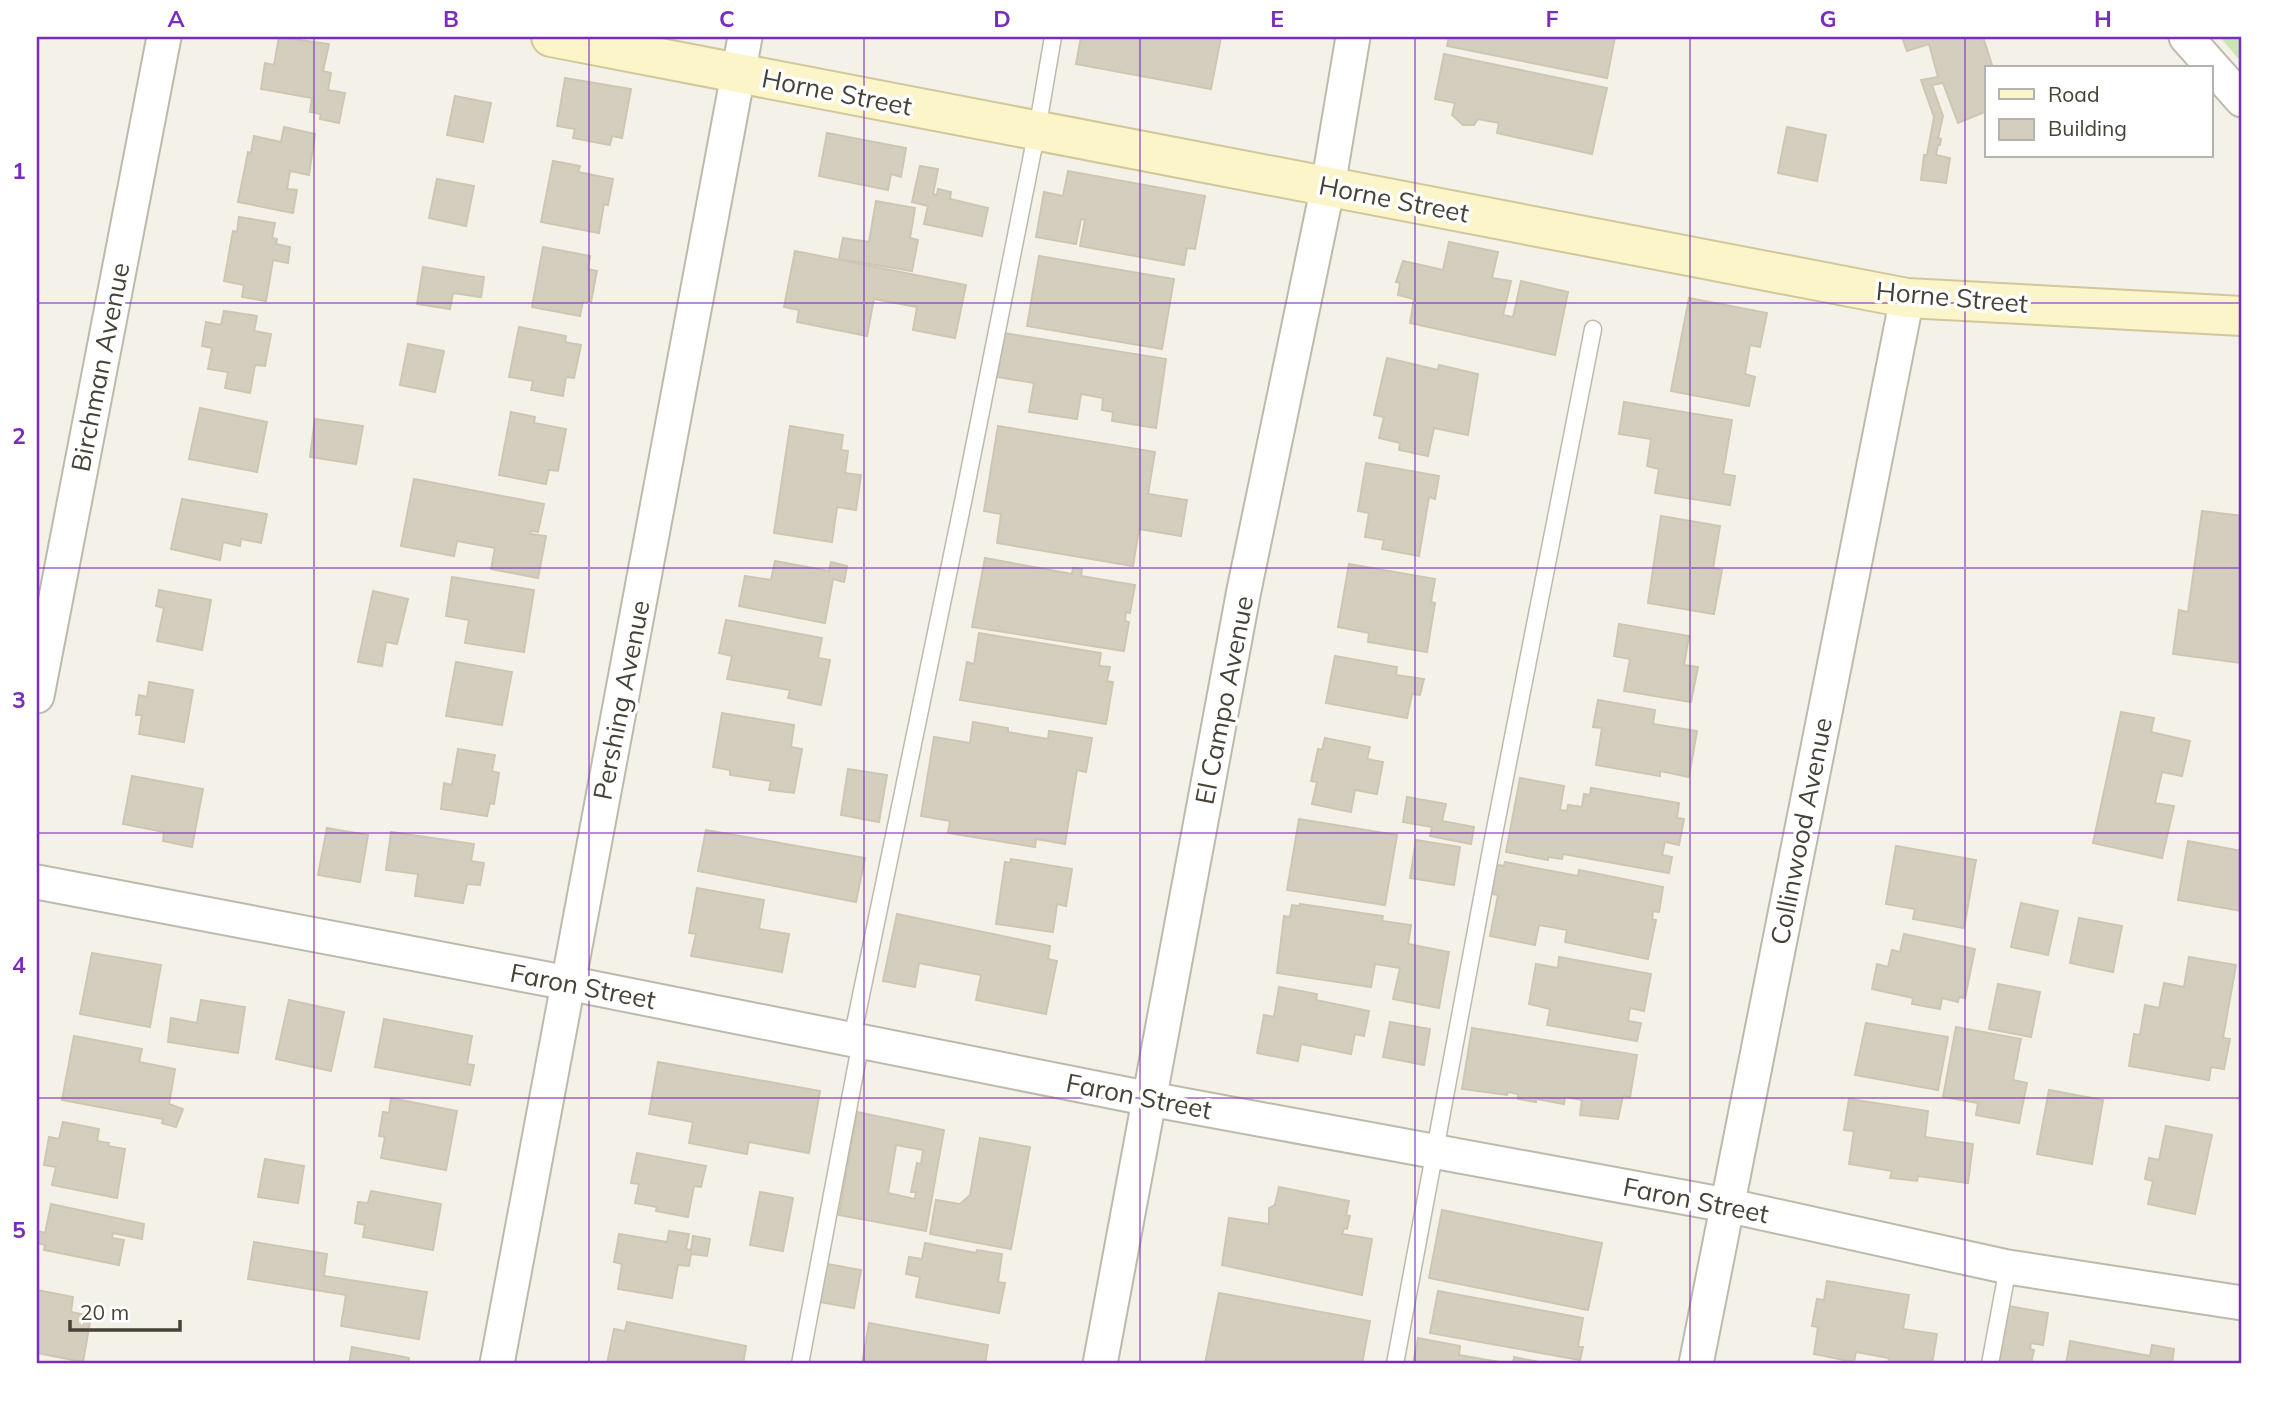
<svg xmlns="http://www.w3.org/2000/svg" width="2279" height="1401" viewBox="0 0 2279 1401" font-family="Mulish,sans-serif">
<rect width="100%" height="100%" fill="#f3f1e8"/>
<polygon fill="#cae5b4" points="2220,37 2242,37 2242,63"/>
<g fill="#d4cebe" stroke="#cfc6b2" stroke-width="2" fill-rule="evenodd">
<polygon points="279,37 329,44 323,71 331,73 328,90 345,93 339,123 320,119 321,114 310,112 312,98 261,89 265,63 274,65"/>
<polygon points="1081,37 1221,37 1211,89 1076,64"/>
<polygon points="1449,37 1615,37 1607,78 1447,46"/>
<polygon points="1902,37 1983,37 1993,68 1987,68 1987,111 1958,123 1943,83 1932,85 1943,116 1938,138 1941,139 1940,145 1938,145 1936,155 1950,158 1946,183 1921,180 1924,155 1927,155 1934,117 1921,80 1938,77 1929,44 1907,51"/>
<polygon points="1444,54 1607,88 1592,154 1497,133 1499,123 1478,119 1474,125 1463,125 1452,115 1455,103 1435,99"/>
<polygon points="565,78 631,89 622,138 612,136 610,145 573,138 575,129 557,126"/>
<polygon points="455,96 491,103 483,142 447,135"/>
<polygon points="284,127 315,134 309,175 290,171 287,189 297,190 293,213 238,202 248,152 251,153 254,136 281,142"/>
<polygon points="1787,127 1826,135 1817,181 1778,173"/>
<polygon points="827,133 906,148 901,177 891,174 888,190 819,176"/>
<polygon points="553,161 580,166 578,172 613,179 608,205 604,204 599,233 541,222"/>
<polygon points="920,166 938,169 933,194 937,195 938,189 951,192 950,199 988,208 982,236 924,224 928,206 912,202"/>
<polygon points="1068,171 1205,196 1195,249 1187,248 1184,265 1080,246 1085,220 1081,219 1076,244 1036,237 1044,192 1063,196"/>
<polygon points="437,179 474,186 466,226 429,218"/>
<polygon points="876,201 915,208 910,238 918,240 912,271 839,259 843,238 869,242"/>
<polygon points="239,217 275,223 272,238 277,239 276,244 290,247 288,263 273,260 266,301 242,297 244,285 224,281 233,231 237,232"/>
<polygon points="1449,242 1498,252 1492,278 1511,281 1503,315 1513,317 1521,281 1568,292 1555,355 1410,323 1414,299 1398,295 1400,283 1396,282 1403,261 1443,270"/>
<polygon points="543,247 590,256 588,269 597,271 591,302 583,301 580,316 532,307"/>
<polygon points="795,251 966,285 955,338 913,330 917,307 874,299 867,336 797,322 799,310 784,307"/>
<polygon points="1039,256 1174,279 1162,349 1027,326"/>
<polygon points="423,267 484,277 481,297 453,293 450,309 417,304"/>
<polygon points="1689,298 1767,313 1760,347 1750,345 1745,374 1755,377 1749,406 1671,391"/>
<polygon points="224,311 257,316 254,331 271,334 265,366 255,365 250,393 225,388 228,372 208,369 212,348 202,346 206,322 221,325"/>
<polygon points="519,327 566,336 565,342 581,345 574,378 566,377 563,396 531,390 533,381 509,377"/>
<polygon points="1004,333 1166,359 1156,428 1112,421 1113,412 1102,410 1103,398 1081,394 1077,419 1029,412 1034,383 997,377"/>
<polygon points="408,344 444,351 435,392 400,385"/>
<polygon points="1387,358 1438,370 1439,365 1478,374 1468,435 1434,428 1428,456 1399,450 1400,443 1379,438 1384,417 1374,415"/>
<polygon points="1624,402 1732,420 1723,474 1735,476 1730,505 1655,493 1659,469 1647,466 1651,439 1619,434"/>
<polygon points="200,408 267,422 257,472 189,459"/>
<polygon points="511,412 535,417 534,423 566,429 558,471 549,470 546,484 499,475"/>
<polygon points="315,419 363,426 356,464 310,457"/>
<polygon points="790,426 843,435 841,450 848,451 845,473 861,475 856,510 837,507 832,542 774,533"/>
<polygon points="998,426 1155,452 1148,494 1187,500 1181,536 1139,529 1133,566 997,543 1001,514 984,511"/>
<polygon points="1366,463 1439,476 1435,499 1429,497 1419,556 1382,549 1384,540 1365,537 1369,513 1358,511"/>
<polygon points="414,479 544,504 538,532 531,531 530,534 546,536 538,578 491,569 495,548 457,541 454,556 401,546"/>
<polygon points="182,499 267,514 261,543 241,539 240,546 223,542 220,560 171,549"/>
<polygon points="2202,511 2242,516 2242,663 2173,654 2179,610 2188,612"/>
<polygon points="1661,516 1720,526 1713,568 1722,570 1714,614 1648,603"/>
<polygon points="985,558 1072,574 1073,568 1082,569 1081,576 1135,585 1130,613 1126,612 1125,621 1129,622 1124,651 972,627"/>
<polygon points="775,561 829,571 831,562 847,566 844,582 833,579 825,623 739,606 745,576 771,580"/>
<polygon points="1349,564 1435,579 1431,602 1435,603 1427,652 1368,642 1369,633 1338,627"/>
<polygon points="452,577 534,590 524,652 465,643 469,620 446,616"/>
<polygon points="159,590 211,600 202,650 157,641 164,608 156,606"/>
<polygon points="373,591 408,599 397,644 386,642 382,666 358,662"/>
<polygon points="726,620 822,638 818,658 830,660 821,705 788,698 790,690 727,679 732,656 719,653"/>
<polygon points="1619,624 1689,636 1684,665 1698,667 1691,702 1624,691 1630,659 1614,656"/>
<polygon points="979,633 1101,653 1099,666 1110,667 1107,681 1113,682 1106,724 960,700 967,662 974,664"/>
<polygon points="1335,656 1397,667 1396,675 1424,679 1420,695 1412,694 1407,718 1326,703"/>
<polygon points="456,662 512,672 502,725 446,716"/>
<polygon points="149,682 193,690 184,742 139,734 142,715 136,715 139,695 147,697"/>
<polygon points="1598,700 1655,710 1653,724 1697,731 1689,777 1660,771 1660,776 1596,765 1602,728 1593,727"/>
<polygon points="2121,712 2154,718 2151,732 2190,741 2182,776 2162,772 2155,803 2174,806 2162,858 2093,843"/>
<polygon points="722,713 794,725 791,747 802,749 794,793 769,790 771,781 730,775 730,770 713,767"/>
<polygon points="973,722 1008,728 1008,732 1048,739 1049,731 1092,738 1086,772 1077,770 1065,844 1036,839 1035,847 948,833 950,821 921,816 934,737 970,743"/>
<polygon points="1325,738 1370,747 1367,759 1383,762 1377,794 1355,790 1351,812 1312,804 1317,782 1311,781 1318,749 1322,750"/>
<polygon points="458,749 495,755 492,771 499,773 494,804 490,803 487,816 441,809 444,783 452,785"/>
<polygon points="848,769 887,775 879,822 841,815"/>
<polygon points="132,776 203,789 192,847 163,841 164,832 123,824"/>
<polygon points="1520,778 1564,786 1560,810 1567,811 1568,805 1582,807 1584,794 1590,795 1591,788 1679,803 1677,818 1684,819 1679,845 1665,842 1662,855 1672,857 1669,873 1563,854 1562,859 1548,857 1548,860 1506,852"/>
<polygon points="1407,797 1446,804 1442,821 1474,827 1471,844 1430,836 1432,827 1403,822"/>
<polygon points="1299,819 1397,835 1385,905 1287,890"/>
<polygon points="327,828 368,835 360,882 318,875"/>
<polygon points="706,830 865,858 856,902 698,871"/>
<polygon points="391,832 474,844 471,861 484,863 480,885 467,884 463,903 415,896 418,874 386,870"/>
<polygon points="1416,840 1460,847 1454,885 1410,878"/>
<polygon points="2188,841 2242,851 2242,911 2178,900"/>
<polygon points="1896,846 1976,860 1964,928 1913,919 1915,909 1886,904"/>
<polygon points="1011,859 1072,869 1066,906 1057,904 1053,932 996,924 1005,862 1010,863"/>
<polygon points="1505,862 1578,876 1579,870 1663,887 1659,912 1653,911 1652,919 1656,920 1648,959 1565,942 1567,930 1539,925 1535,945 1490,936 1498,895 1487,893 1493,864 1504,866"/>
<polygon points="697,888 764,900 759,929 789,934 782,972 691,956 696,934 689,933"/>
<polygon points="2021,903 2058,911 2048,955 2011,947"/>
<polygon points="1300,904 1383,916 1382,921 1411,925 1408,944 1449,952 1439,1008 1393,999 1400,968 1375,964 1371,987 1277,973 1284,916 1290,917 1292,905 1300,906"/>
<polygon points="897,914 1050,946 1048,959 1057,961 1046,1014 976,1000 981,975 919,963 915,987 883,981"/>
<polygon points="2079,918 2122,926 2113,972 2070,963"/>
<polygon points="1904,934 1975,949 1965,998 1959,997 1958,1002 1942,998 1940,1009 1912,1004 1913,998 1872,989 1877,964 1888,967 1892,950 1900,952"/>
<polygon points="92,953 161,965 150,1027 80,1014"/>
<polygon points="1559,957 1651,974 1644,1011 1630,1008 1628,1021 1641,1023 1637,1041 1547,1025 1550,1009 1529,1004 1536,964 1558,968"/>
<polygon points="2189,957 2236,965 2223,1038 2230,1039 2224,1069 2211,1067 2209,1080 2129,1066 2134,1034 2140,1035 2145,1005 2159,1008 2164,983 2184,987"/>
<polygon points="1998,984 2040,992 2031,1037 1989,1029"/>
<polygon points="1279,987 1317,994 1316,1000 1369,1011 1364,1036 1355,1034 1351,1054 1301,1044 1298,1061 1257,1053 1264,1015 1274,1017"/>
<polygon points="201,1000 245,1007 238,1053 168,1042 171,1018 197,1023"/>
<polygon points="289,1000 344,1012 331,1071 276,1059"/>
<polygon points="384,1019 472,1036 467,1064 474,1065 470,1085 375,1067"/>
<polygon points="1390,1022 1430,1029 1424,1065 1383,1057"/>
<polygon points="1866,1023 1948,1037 1938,1090 1855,1075"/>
<polygon points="1956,1027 2021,1039 2013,1080 2027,1083 2019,1123 1976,1115 1978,1103 1943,1097"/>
<polygon points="1472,1028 1637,1055 1630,1097 1623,1096 1618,1119 1580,1115 1582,1100 1565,1097 1564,1104 1536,1099 1536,1102 1518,1099 1518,1094 1508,1092 1507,1095 1462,1089"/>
<polygon points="74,1036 142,1049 139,1062 175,1069 169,1104 183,1109 176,1127 162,1123 163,1119 62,1100"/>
<polygon points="658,1062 820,1091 809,1153 749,1142 747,1154 689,1143 693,1122 649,1114"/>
<polygon points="2049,1090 2103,1100 2092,1164 2037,1154"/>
<polygon points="391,1098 457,1111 446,1170 381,1158 385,1137 379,1136 383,1112 389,1113"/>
<polygon points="1849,1099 1928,1111 1925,1137 1973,1144 1968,1183 1918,1176 1917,1181 1890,1178 1892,1171 1849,1164 1854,1131 1844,1130"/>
<path d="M857 1112 944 1130 926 1231 839 1215ZM896 1145 923 1150 921 1164 917 1163 911 1192H916L915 1199 888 1193Z"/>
<polygon points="63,1122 99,1129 97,1141 109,1143 108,1146 125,1149 117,1198 52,1185 56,1167 44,1165 49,1137 59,1139"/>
<polygon points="2166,1126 2212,1135 2195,1214 2148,1204 2153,1181 2145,1179 2149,1158 2159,1160"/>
<polygon points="980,1138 1030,1147 1011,1249 930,1234 936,1200 960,1204 970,1195"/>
<polygon points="637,1153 706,1166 701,1187 694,1186 688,1217 656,1211 657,1207 635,1203 639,1184 631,1183"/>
<polygon points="265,1159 304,1166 298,1203 258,1197"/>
<polygon points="1279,1187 1349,1201 1346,1215 1350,1216 1347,1229 1344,1228 1342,1234 1372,1239 1362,1295 1222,1265 1229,1218 1269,1224 1269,1208 1275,1205"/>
<polygon points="371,1191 441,1204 433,1250 363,1237 365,1225 355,1223 358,1202 368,1203"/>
<polygon points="760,1192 793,1198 783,1251 750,1245"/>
<polygon points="51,1204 144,1224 142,1239 113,1233 112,1238 124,1240 119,1265 44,1250 45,1245 37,1243 37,1238 38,1231 45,1233"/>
<polygon points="1442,1210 1602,1243 1588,1310 1429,1278"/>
<polygon points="669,1231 689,1234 686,1249 691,1250 693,1236 710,1239 707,1256 691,1254 689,1266 678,1265 672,1298 618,1289 622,1264 614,1262 619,1234 667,1242"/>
<polygon points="254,1242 327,1254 324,1276 427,1292 419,1339 341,1326 346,1295 248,1279"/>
<polygon points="925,1243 976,1253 977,1250 1002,1254 998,1282 1005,1283 999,1313 916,1297 920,1277 906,1274 909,1257 922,1259"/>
<polygon points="822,1263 861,1270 854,1308 814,1301"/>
<polygon points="1827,1281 1909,1295 1903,1329 1937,1334 1932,1364 1888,1364 1889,1358 1856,1352 1854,1362 1814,1354 1818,1327 1812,1326 1817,1299 1824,1300"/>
<polygon points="37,1290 73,1297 71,1312 91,1316 83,1362 37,1353"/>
<polygon points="1438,1291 1583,1318 1578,1347 1583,1347 1580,1360 1430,1333"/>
<polygon points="1219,1293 1370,1321 1362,1364 1205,1364"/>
<polygon points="2008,1306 2048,1313 2043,1345 2031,1343 2030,1349 2034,1350 2031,1364 1997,1364"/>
<polygon points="627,1322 746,1346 743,1364 607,1364 614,1329 625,1331"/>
<polygon points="869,1323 988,1345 985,1364 862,1364"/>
<polygon points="1418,1338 1460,1346 1459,1355 1511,1364 1413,1364"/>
<polygon points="2070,1341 2150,1356 2152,1345 2174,1349 2172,1364 2066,1364"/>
<polygon points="352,1347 409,1358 408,1364 349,1364"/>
<polygon points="1514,1357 1549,1364 1513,1364"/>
</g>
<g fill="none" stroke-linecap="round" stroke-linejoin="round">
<defs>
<g id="lane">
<polyline points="852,1039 963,502 1037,130 1053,37"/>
<polyline points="800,1364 861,1041"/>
<polyline points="1395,1364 1494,834 1593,329"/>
<polyline points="1990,1364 2008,1267"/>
</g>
<g id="street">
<polyline points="2186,37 2242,100"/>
<polyline points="37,696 164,37"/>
<polyline points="37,882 568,983 1150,1099 1726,1205 2008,1267 2242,1303"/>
<polyline points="497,1364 745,37"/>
<polyline points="1100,1364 1244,590 1328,186 1353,37"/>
<polyline points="1696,1364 1907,298"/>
</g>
<polyline id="secondary" points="551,37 1907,298 2242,316"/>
</defs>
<use href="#lane" stroke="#bebaab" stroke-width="19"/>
<use href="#street" stroke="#bebaab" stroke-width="37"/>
<use href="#secondary" stroke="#d1c79a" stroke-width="42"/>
<use href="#lane" stroke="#fff" stroke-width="16"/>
<use href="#street" stroke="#fff" stroke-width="33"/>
<use href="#secondary" stroke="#fcf5ca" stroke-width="38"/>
</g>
<path fill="none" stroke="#7b2cbf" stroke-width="2" stroke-opacity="0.55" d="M314 37V1364M589 37V1364M864 37V1364M1140 37V1364M1415 37V1364M1690 37V1364M1965 37V1364M37 303H2242M37 568H2242M37 833H2242M37 1098H2242"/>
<g text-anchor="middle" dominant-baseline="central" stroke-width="7" stroke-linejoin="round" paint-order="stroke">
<g font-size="26" fill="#464237" stroke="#fff">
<text transform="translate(837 92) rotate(11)">Horne Street</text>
<text transform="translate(1394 199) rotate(11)">Horne Street</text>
<text transform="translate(1952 297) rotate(5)">Horne Street</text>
<text transform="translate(100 367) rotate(-79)">Birchman Avenue</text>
<text transform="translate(621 700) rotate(-79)">Pershing Avenue</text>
<text transform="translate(1224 700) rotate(-79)">El Campo Avenue</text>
<text transform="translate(1801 831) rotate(-79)">Collinwood Avenue</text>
<text transform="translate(583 986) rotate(11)">Faron Street</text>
<text transform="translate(1139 1096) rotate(11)">Faron Street</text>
<text transform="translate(1696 1200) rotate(11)">Faron Street</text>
</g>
</g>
<rect width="2279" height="1401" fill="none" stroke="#ffffff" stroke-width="77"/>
<rect x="1985" y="66" width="228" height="91" fill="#ffffff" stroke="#b5b3af" stroke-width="2"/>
<rect x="1999" y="89" width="35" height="10" fill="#fcf5ca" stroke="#b5b3af" stroke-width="2"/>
<text x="2048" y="102" font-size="21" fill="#464237">Road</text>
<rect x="1999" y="119" width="35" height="21" fill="#d4cebe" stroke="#b5b3af" stroke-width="2"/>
<text x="2048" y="136" font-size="21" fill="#464237">Building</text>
<path d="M70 1320v10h110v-10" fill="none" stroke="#464237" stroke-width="3.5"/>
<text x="80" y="1320" font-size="21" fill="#464237" stroke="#ffffff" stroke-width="5" paint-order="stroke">20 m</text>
<rect x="38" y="38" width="2202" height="1324" fill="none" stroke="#7b2cbf" stroke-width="2.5"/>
<g font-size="23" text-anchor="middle" font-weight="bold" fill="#7b2cbf">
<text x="176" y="27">A</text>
<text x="451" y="27">B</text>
<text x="727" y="27">C</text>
<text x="1002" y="27">D</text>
<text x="1277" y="27">E</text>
<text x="1552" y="27">F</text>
<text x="1828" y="27">G</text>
<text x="2103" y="27">H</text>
<text x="19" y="179">1</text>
<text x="19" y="444">2</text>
<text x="19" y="708">3</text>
<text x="19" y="973">4</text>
<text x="19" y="1238">5</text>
</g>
</svg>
